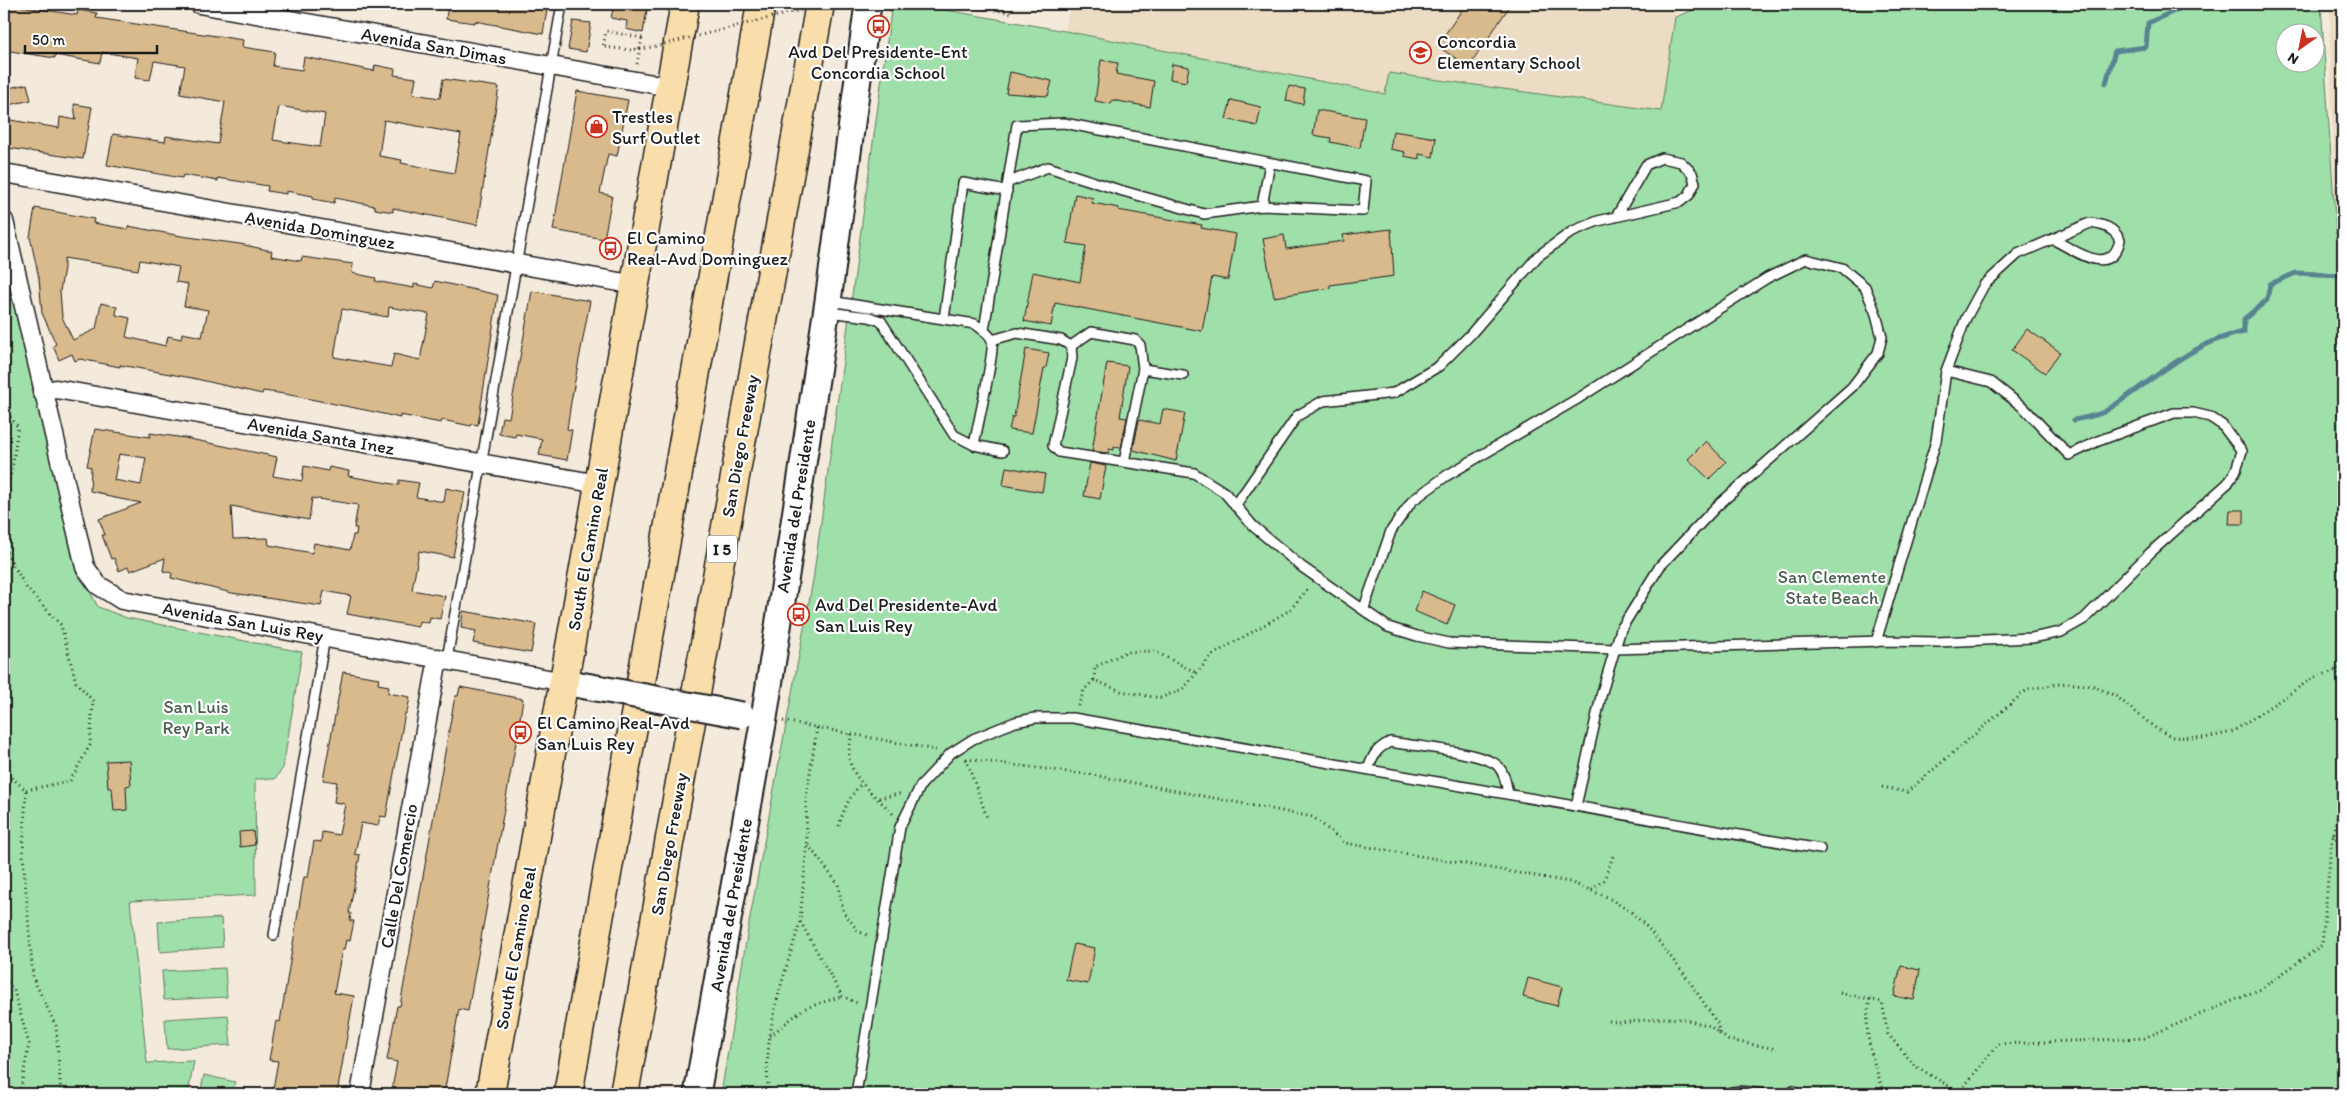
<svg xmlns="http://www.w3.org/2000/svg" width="2347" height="1098" viewBox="0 0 2347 1098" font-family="Itim,sans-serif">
<rect width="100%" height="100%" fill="#f4eadc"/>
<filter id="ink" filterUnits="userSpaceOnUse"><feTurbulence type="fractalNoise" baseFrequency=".02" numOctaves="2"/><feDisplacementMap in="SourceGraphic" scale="10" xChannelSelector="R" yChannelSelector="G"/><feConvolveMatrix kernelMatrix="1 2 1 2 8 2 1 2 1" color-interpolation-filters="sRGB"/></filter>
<g filter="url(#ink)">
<g fill="#ecdcc4">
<polygon points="1070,4 1677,4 1661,111 1390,73 1385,94 1065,31"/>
<polygon points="2330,4 2343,4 2343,519 2330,42"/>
</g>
<g fill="#9fdfa9" stroke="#5e7e62" fill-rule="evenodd">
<path d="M892 4H912L1065 31 1385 94 1389 73 1661 111 1675 17 1709 4H2321L2336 234 2343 235V1094H721L749 923 813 580ZM2284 32H2314V62H2284Z"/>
<polygon points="4,255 78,569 98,607 127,618 302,652 283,768 275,779 255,779 256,895 130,901 147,1063 194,1061 188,1094 4,1094"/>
<polygon points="221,918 223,947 160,952 158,922"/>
<polygon points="225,968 227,997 164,1000 162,971"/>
<polygon points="228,1015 231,1045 167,1049 165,1019"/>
<polygon points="204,1075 235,1082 233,1094 200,1094"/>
</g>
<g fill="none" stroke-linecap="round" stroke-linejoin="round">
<g stroke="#588492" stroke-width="5">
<polyline points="2106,83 2115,51 2146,47 2148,23 2190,4"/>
<path d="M2074 420C2083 418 2095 416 2104 412 2150 384 2189 342 2244 332V319L2267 300 2270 284 2296 273 2343 275"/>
</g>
</g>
<g fill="#d9ba8c" stroke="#1c1c1c" fill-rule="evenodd">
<path d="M7 4 77 15 78 10 97 13 96 18 243 40 242 47 275 52 273 66 302 70 304 57 374 71 375 65 395 69 394 75 416 78 413 94 440 98 443 79 499 87 477 225 393 208V212L375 209V206L335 198 334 203 313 199V196L286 191V194L267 191 268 186 218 178V181L183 175 182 178 107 165 113 134 165 142 166 136 218 144 225 102 180 94 185 66 154 61 150 80 135 78 138 58 102 52 100 63 55 55V58L4 50V13H6ZM279 106 325 114 320 147 273 140ZM384 120 461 134 454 173 401 163 402 160 379 156Z"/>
<polygon points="448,4 548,4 543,34 475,21 475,23 446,19"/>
<polygon points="614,4 648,4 643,33 626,29 627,21 611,18"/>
<polygon points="1466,4 1511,4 1469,67 1437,46"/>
<polygon points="573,21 591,23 586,52 568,49"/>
<polygon points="1101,60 1118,63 1116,74 1154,81 1150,107 1112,100 1111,104 1095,101"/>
<polygon points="1172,64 1189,67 1186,82 1170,79"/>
<polygon points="1010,72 1052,81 1048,96 1006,93"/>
<polygon points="27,84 31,100 4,106 4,89"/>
<polygon points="1289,86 1305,89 1303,104 1286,101"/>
<polygon points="577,91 628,100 617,156 608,154 600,193 612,196 604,239 553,230"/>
<polygon points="1231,100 1261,107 1257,126 1226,119"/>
<polygon points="74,104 92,107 83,159 8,148 4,119 59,128 60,117 76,120"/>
<polygon points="1317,110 1365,118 1360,148 1330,142 1331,138 1313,135"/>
<polygon points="1393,131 1436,138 1433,157 1419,154 1419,159 1404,156 1405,152 1390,149"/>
<polygon points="1075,194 1093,198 1092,203 1119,208 1118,210 1202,225 1201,228 1236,234 1228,280 1212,277 1202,331 1055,303 1051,326 1024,321 1033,272 1080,282 1086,246 1067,243"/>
<path d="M35 208 94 219 93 223 128 229V226L181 236 240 244 272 251 271 256 301 261 302 257 353 264 352 273 376 278 375 281 414 288V284L433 288 435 281 498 295 478 425 472 424 471 426 442 420 441 423 400 415V418L375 412 285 394 263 391 262 394 192 378 120 365V367L80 359 75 361 72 354 59 360 53 346 56 344 42 313 39 278 30 237ZM64 258 138 270 140 260 179 267 176 282 188 284 184 306 208 310 202 337 182 333 181 339 168 336 166 346 126 337 130 318 116 315 117 307 101 303 96 329 73 340 62 317 60 291 64 268ZM389 307 429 314 420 360 394 354 391 367 334 357 342 309 388 317Z"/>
<polygon points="1391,229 1394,276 1330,285 1330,288 1274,297 1263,239 1284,235 1286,249 1344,241 1343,235"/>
<polygon points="532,291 590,301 571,402 567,429 572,430 567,460 539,455 542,439 516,434 515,437 499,434 502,417 509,418"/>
<polygon points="2027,329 2060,352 2045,373 2012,350"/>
<polygon points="1026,349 1049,353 1046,368 1044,368 1032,433 1009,430 1012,417 1014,417"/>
<polygon points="1107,363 1128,366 1120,417 1127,418 1121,448 1114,447 1114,450 1109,449 1108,453 1092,451"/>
<polygon points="1163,409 1185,413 1176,461 1133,450 1139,420 1160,424"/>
<path d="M95 429 150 437V433L185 438 277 457 273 476 302 481 304 466 328 471 329 467 349 471 348 476 399 485V480L419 483 416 497 444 502 446 488 465 492 453 557 419 551 412 590 445 596 440 619 430 617 429 623 419 621 418 627 347 614 351 596 324 591 321 606 232 593 171 578 172 573 163 571 165 558 130 571 128 567 119 571 114 558 111 559 102 535H105L99 519 141 503 105 496V494L90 491 91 467 87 466ZM119 454 146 458 141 485 114 480ZM312 498 358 505 354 528H357L356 535H353L350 550 314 543 312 553 269 545 268 538 233 539 231 506 309 520Z"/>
<polygon points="1706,441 1726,462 1709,479 1688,459"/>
<polygon points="1090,463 1106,466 1100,499 1084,496"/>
<polygon points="1006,467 1045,474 1042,492 1003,485"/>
<polygon points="2230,510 2244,510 2244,524 2229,524"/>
<polygon points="1422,591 1455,605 1447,625 1414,611"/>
<polygon points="463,611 536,624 531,653 473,643 476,631 461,628"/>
<polygon points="343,672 379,678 378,684 389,686 388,693 410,697 407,713 405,713 386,817 380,816 378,826 361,823 355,854 360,855 349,913 351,913 350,921 354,921 350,941 346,940 344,950 342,950 334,993 354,996 337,1094 272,1094 278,1061 269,1060 276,1021 280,1022 304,877 308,877 314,841 321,842 322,832 339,835 345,804 334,802 337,782 323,780"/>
<polygon points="460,687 523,699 518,731 468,1011 459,1009 444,1094 391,1094 397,1062 387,1060 397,1006 400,1006 455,696 458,696"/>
<polygon points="129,760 131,785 126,786 127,810 114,811 112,788 108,788 106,761"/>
<polygon points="253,831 255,845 240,847 239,832"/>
<polygon points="1074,944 1095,948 1088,984 1066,980"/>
<polygon points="1901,966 1920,970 1914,1000 1894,996"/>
<polygon points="1528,978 1562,987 1557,1006 1523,997"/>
</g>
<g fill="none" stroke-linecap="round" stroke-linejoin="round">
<defs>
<g id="lane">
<polyline points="1262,206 1270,163"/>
<path d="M830 301 975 324C980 328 989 333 992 340 995 352 977 428 974 445"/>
<polyline points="828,312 869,317 881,321 954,435 974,445 1003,451"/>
<polyline points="944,319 963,183 1007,191"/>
<polyline points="984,330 1017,125 1064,123 1366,181 1363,211 1262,206 1204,214 1116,189 1048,167 1009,182"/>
<polyline points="992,340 1017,333 1061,340 1071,346"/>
<polyline points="1071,346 1072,358 1053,446 1059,452 1194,473 1224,492 1253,526 1302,567 1388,627 1417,636 1449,643 1615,649 1883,641 1937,642 2032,638 2061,632 2084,619 2150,553 2228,483 2236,470 2242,451 2222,425 2210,417 2193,413 2174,413 2098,441 2069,455 2024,408 1991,382 1946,371"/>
<polyline points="1071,346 1091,332 1135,340 1140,345 1143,369 1183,375"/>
<polyline points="1124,462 1143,369"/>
<polyline points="1235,506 1297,416 1323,401 1394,393 1439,366 1470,335 1538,256 1573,231 1598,221 1680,202 1689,195 1695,183 1692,173 1681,162 1662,158 1646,165 1616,217"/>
<polyline points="1364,608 1391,531 1412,501 1446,476 1579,398 1767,278 1806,259 1842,268 1865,287 1876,314 1882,337 1878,353 1852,387 1716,507 1660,566 1621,629 1602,692 1576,806"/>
<path d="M1876 642 1936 441 1946 371 1966 318 1984 285 2018 254 2090 223C2104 225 2113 227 2120 240 2111 279 2075 250 2054 240"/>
<polyline points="447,659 562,4"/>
<path d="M1368 769C1373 755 1376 749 1390 742 1412 746 1485 752 1498 766 1505 774 1506 783 1508 794"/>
<polyline points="274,935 325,637"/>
<polyline points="856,1094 900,827 921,785 951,753 973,739 1015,722 1035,718 1073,718 1820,849"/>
<path d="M1726 1094C1736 1089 1752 1092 1762 1094"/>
<polyline points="1792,1094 1793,1091"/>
</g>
<g id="street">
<polyline points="199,4 670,87"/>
<polyline points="4,175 10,174 636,285"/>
<polyline points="4,221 85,567 98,585 122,600 564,682"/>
<polyline points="42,392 56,389 599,484"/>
<polyline points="360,1094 438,658"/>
</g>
<g id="secondary">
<polyline points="564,682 602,689"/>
<polyline points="697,1094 764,718 828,301 868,4"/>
</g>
<polyline id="primary" points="490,1094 685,4"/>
<g id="highway">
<polyline points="568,1094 761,4"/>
<polyline points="624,1094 820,4"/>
</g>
</defs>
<use href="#lane" stroke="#1c1c1c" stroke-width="12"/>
<use href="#street" stroke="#1c1c1c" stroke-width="21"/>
<use href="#secondary" stroke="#1c1c1c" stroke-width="29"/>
<use href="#primary" stroke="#1c1c1c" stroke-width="31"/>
<use href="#highway" stroke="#1c1c1c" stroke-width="31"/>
<g stroke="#1c1c1c" stroke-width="3" stroke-dasharray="1 4" stroke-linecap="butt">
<polyline points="955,4 1014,13"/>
<polyline points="637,64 642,38"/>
<polyline points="4,409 18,427 12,469 4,499"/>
<polyline points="4,548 27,589 61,625 76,682 93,701 90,745 70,781 26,790"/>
<polyline points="2336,669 2343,693"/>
<polyline points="1094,680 1095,667 1126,652 1154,651 1197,673"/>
<polyline points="1078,706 1084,690 1094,680 1121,691 1160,698 1183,689 1212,655 1290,610 1309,587"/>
<polyline points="783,721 936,750"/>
<polyline points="817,728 806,798 807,844 800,921 842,996 859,1004"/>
<path d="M851 734C851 742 847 754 850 762 857 785 878 797 893 814"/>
<polyline points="966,759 1093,775 1313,817 1345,843 1570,882 1607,897 1631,912 1648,928 1688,979 1717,1023 1720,1034"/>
<polyline points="966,759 988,820"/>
<polyline points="4,771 26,790 23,855 33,978 56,1026 61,1094"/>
<polyline points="1882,787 1907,792 2028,689 2066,683 2093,686 2116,696 2154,727 2171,737 2205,738 2232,732 2313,678 2343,668"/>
<polyline points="879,798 903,793"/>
<path d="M839 826C843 810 850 796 861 784"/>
<polyline points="2333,834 2343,847"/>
<polyline points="808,845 838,884 843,911 858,931 869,936"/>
<polyline points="1592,890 1604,880 1613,856"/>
<polyline points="4,979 14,991 29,1044 21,1087 15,1094"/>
<polyline points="1840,993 1882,1002 1888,1034 1915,1066 1959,1092"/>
<path d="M1870 999C1862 1035 1873 1061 1885 1094"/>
<polyline points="1609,1021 1620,1023 1663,1018 1684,1019 1710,1026 1728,1040 1777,1049"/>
<polyline points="770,1036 803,1009 842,996"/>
<polyline points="1820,1090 1837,1094"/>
<path d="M769 1094C761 1036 784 977 800 922"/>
<polyline points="1958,1094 1998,1044 2144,1038 2261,989 2322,945 2331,847 2340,803 2343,773"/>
</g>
<use href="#lane" stroke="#fff" stroke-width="9"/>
<use href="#street" stroke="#fff" stroke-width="18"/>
<use href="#secondary" stroke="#fff" stroke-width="25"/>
<use href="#primary" stroke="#f9deab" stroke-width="28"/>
<use href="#highway" stroke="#f9deab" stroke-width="28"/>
<defs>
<polyline id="secondary-bridge" points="602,689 742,715"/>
</defs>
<use href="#secondary-bridge" stroke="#1c1c1c" stroke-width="29" stroke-linecap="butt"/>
<polyline stroke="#1c1c1c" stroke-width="3" stroke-dasharray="1 4" stroke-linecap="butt" points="642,38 606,31 603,47 631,50 653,47 825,4"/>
<use href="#secondary-bridge" stroke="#fff" stroke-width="25"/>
</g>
</g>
<defs>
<symbol id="bus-ring" viewBox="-11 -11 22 22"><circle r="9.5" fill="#fff" stroke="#c8321e" stroke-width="1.5"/><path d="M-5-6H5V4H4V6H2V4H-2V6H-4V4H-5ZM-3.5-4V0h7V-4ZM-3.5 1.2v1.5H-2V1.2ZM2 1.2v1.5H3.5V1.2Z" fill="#c8321e"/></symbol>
<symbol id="school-ring" viewBox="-11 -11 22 22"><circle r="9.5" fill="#fff" stroke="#c8321e" stroke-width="1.5"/><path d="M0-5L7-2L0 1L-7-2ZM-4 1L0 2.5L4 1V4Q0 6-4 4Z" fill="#c8321e"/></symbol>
<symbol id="shop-ring" viewBox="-11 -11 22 22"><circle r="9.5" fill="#fff" stroke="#c8321e" stroke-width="1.5"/><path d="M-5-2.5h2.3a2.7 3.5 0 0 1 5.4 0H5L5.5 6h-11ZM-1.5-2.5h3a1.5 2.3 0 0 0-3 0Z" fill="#c8321e"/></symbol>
</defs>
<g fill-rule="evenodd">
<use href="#bus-ring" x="866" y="14" width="25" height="25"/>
<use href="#school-ring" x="1408" y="40" width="25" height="25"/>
<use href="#shop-ring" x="584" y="114" width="25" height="25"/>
<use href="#bus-ring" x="598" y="236" width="25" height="25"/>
<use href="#bus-ring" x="786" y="602" width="25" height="25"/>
<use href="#bus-ring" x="508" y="720" width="25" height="25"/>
</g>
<g text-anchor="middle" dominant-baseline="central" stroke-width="4.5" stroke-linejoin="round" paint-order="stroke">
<rect fill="#fff" stroke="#606060" stroke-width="1" x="707" y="535.5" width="30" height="27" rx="4"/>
<g font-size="16" font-weight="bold" fill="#1c1c1c">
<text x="722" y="549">I 5</text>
</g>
<g font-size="18" fill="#1c1c1c" stroke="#fff" text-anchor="start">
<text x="1437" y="42">Concordia<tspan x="1437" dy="21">Elementary School</tspan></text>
<text x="878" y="52" text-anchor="middle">Avd Del Presidente-Ent<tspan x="878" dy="21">Concordia School</tspan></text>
<text x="612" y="117">Trestles<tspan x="612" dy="21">Surf Outlet</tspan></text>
<text x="627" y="238">El Camino<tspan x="627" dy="21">Real-Avd Dominguez</tspan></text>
<text x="815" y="605">Avd Del Presidente-Avd<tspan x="815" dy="21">San Luis Rey</tspan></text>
<text x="537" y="723">El Camino Real-Avd<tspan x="537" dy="21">San Luis Rey</tspan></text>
</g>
<g font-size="18" fill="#1c1c1c" stroke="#fff">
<text transform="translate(434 46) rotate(10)">Avenida San Dimas</text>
<text transform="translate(320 230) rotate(10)">Avenida Dominguez</text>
<text transform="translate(321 436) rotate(10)">Avenida Santa Inez</text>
<text transform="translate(740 446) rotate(-80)">San Diego Freeway</text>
<text transform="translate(796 506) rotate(-81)">Avenida del Presidente</text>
<text transform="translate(588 549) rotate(-80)">South El Camino Real</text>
<text transform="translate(243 622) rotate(10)">Avenida San Luis Rey</text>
<text transform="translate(669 844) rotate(-80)">San Diego Freeway</text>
<text transform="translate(399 876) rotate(-80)">Calle Del Comercio</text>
<text transform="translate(731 905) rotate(-80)">Avenida del Presidente</text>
<text transform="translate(516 948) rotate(-80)">South El Camino Real</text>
</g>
<g font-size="18" fill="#4a604d" stroke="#fff">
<text x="1832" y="577">San Clemente<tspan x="1832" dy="21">State Beach</tspan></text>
<text x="196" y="707">San Luis<tspan x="196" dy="21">Rey Park</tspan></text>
</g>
</g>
<rect width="2347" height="1098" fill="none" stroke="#fff" stroke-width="20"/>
<rect x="10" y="10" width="2327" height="1078" fill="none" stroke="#1c1c1c" stroke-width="2" filter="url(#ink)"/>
<g transform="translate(2300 48) rotate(213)"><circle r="24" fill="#ffffff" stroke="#a4a4a4"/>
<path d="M0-4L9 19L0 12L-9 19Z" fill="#c8321e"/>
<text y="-8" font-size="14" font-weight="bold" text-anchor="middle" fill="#1c1c1c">N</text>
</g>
<path d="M25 45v8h132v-8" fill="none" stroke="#1c1c1c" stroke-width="2.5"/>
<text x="32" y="45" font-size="15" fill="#1c1c1c" stroke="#ffffff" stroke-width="4" paint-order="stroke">50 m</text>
</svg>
